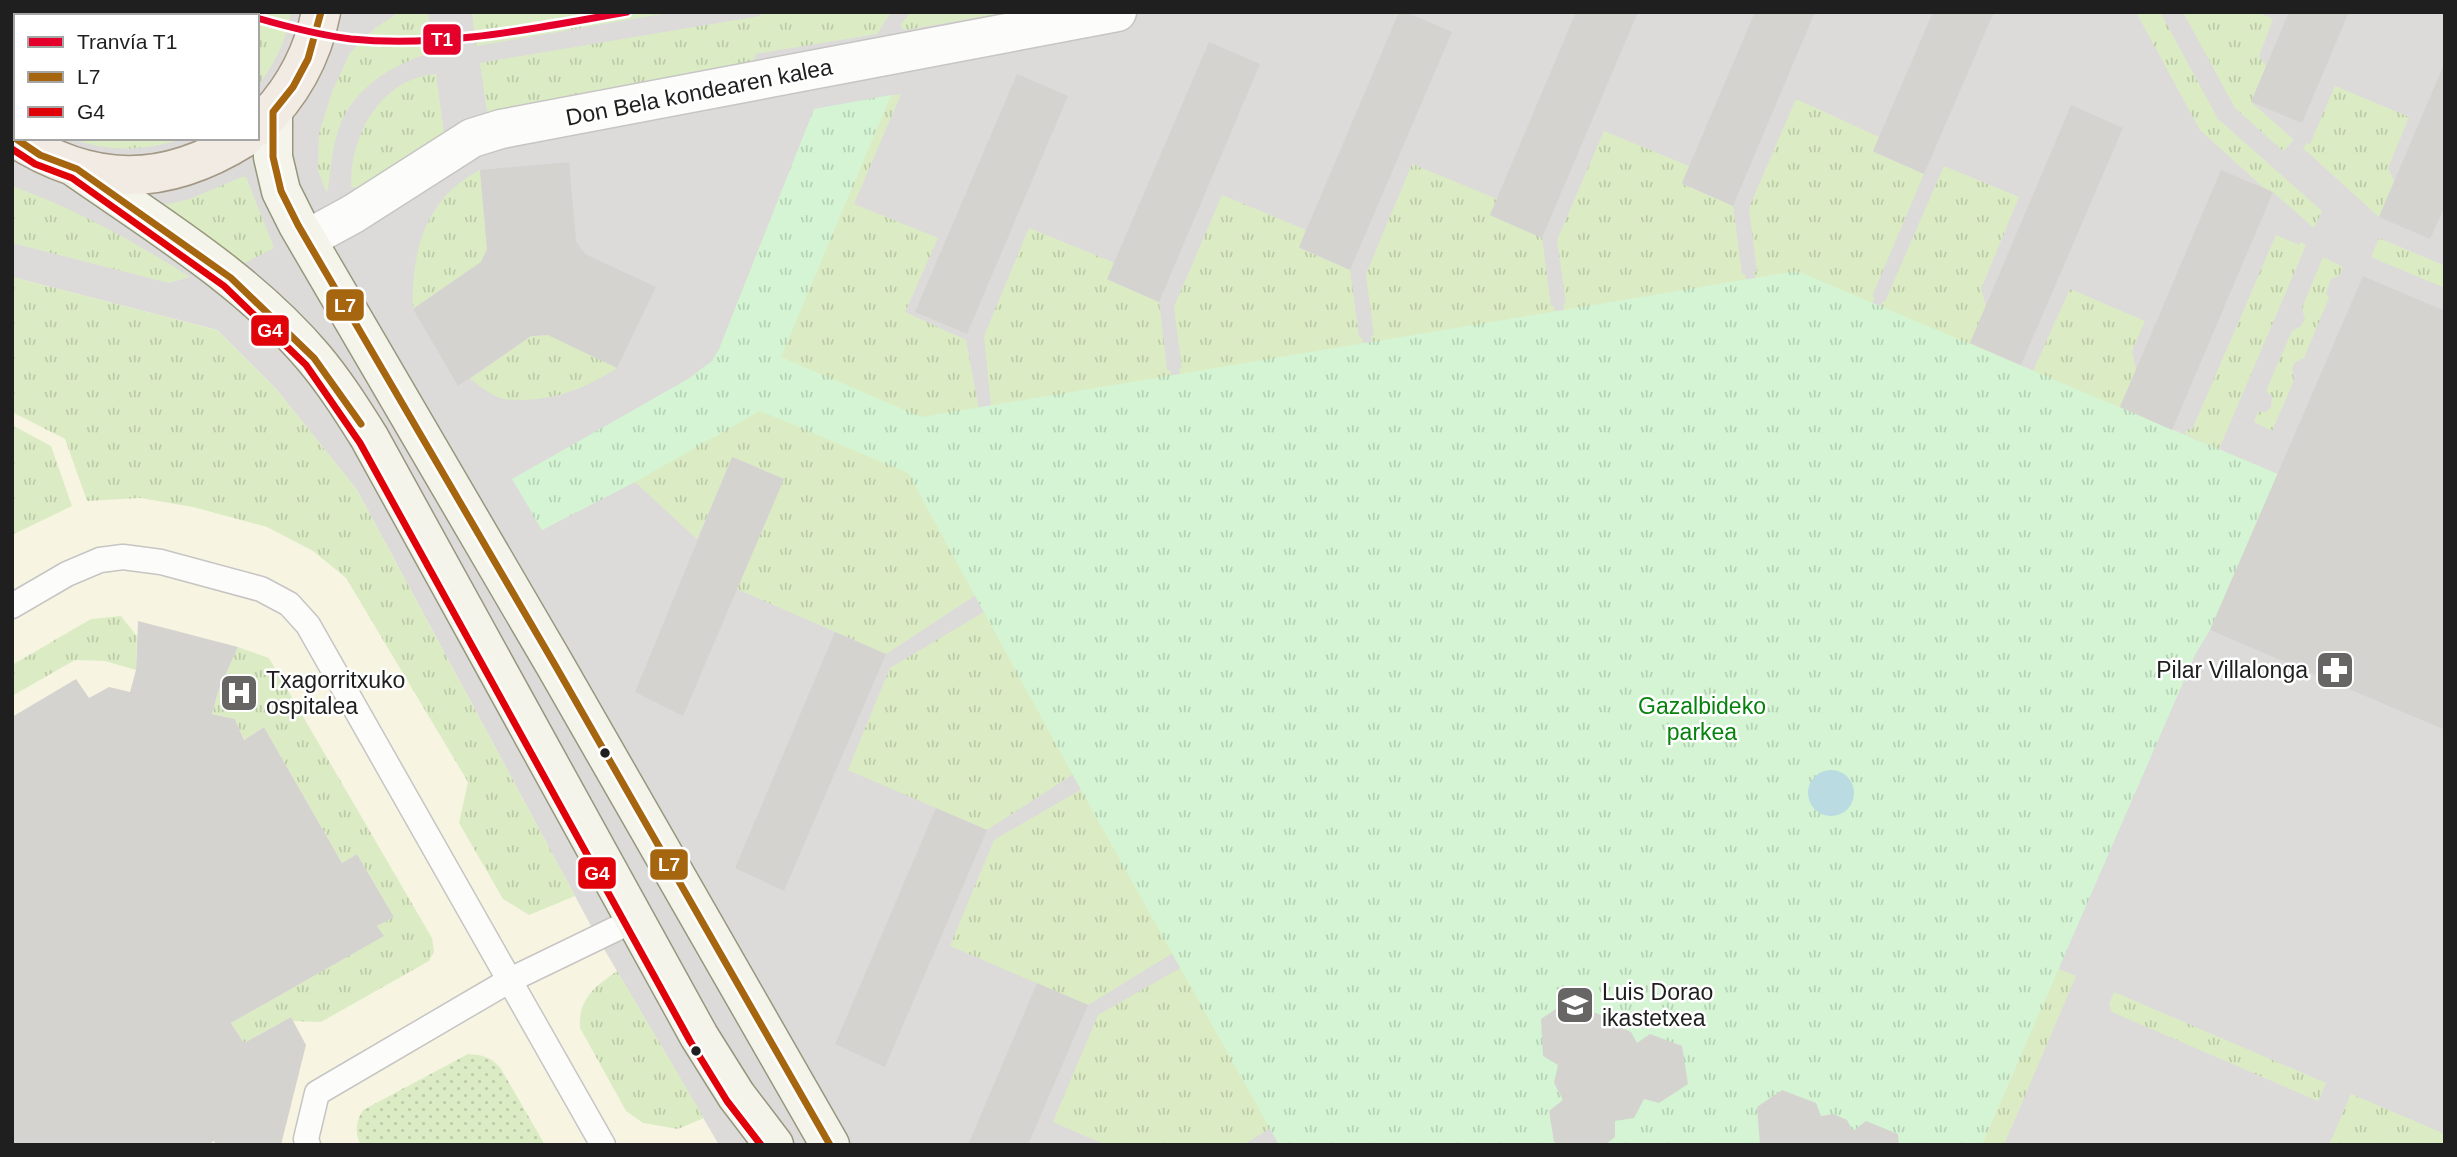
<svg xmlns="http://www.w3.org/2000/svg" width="2457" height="1157" viewBox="0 0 2457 1157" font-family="Helvetica,sans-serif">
<defs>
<pattern id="grass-tufts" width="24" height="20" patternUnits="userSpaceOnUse" patternTransform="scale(1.75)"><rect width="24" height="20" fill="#dbecc4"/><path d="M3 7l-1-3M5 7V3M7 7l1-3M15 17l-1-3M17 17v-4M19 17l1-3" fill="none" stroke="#bccaa8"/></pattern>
<pattern id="forest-firs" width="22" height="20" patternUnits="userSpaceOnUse" patternTransform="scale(1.75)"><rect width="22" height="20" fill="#c8ddbb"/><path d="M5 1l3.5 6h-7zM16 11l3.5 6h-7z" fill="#abbda0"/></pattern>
<pattern id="park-tufts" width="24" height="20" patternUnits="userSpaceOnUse" patternTransform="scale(1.75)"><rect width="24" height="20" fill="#d4f4d3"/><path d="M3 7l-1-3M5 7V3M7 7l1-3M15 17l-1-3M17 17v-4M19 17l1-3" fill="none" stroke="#b6d1b5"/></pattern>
<pattern id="garden-dots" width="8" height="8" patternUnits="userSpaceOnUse" patternTransform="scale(1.75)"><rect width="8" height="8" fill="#dbecc4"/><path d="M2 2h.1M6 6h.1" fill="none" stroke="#bccaa8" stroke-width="1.8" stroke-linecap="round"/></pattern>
</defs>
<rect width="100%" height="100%" fill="#edebe7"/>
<path fill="#dcdbd9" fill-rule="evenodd" d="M12 12H2445V1145H12ZM16 16H257V138H16Z"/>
<polygon fill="#f7f5e2" points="12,277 217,330 276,389 357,490 597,937 719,1145 12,1145"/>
<g fill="url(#grass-tufts)">
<path d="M12 12H291C287 40 274 65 257 87V16H16V104L12 101Z"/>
<path d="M428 12 433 52C392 64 349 90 337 134 331 153 331 173 327 193L318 171 319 134 332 92 350 53 374 29 398 13Z"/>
<polygon points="472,12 674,12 476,46"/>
<polygon points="760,12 891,12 877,34 755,54 755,58 731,79 488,118 480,63 760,16"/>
<polygon points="911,12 1010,12 905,30 902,28 901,24"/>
<polygon points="2136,12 2160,12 2218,119 2322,211 2314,228 2273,192 2264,188 2200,130"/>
<polygon points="2183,12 2257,12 2273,19 2259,56 2266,66 2251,102 2294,140 2283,151 2235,108"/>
<path d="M436 74 444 133 442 145 363 189 351 187C350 135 380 79 436 74Z"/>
<polygon points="2335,86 2409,117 2388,168 2394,181 2379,217 2303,148 2307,143 2310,144"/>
<polygon points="901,94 854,204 938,238 905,312 966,340 982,426 918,436 757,366 869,99"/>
<polygon points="1796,99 1879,137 1873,152 1924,174 1872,296 1875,298 1872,303 1759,296 1754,272 1757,272 1749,208"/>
<polygon points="1604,131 1689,166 1682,184 1733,206 1742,274 1745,274 1746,280 1564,310 1563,304 1566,303 1557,240"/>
<path d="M72 138H184C148 151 107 153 72 138Z"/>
<polygon points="1412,164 1497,199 1490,215 1542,238 1551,306 1554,306 1555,312 1372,343 1371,336 1374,336 1366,274"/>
<polygon points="1944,166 2019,197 1981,289 1986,306 1970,343 2023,367 1880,307 1883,301 1885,302"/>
<path d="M480 170 487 249 481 262 413 309C411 252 425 198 480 170Z"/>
<polygon points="242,177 246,177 274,248 243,264 163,208 164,205 190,199"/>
<path d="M12 186C76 209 133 241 190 277L169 283 12 243Z"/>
<polygon points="1222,195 1306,230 1299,248 1350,270 1359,337 1362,338 1363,344 1180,375 1179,369 1182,368 1174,307"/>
<polygon points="1029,228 1115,263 1108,280 1159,302 1167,370 1170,370 1171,376 993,424 984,336"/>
<polygon points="2276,235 2299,245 2301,242 2306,245 2219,449 2185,434 2187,429 2192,430"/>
<polygon points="2379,238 2445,266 2445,288 2371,257"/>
<polygon points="2323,257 2343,267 2339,276 2331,279 2326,293 2329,298 2304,358 2295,362 2292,369 2294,380 2272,431 2254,422 2258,412 2266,412 2271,407 2272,396 2266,391 2292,331 2301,326 2305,319 2302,308"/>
<polygon points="12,277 217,330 276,389 357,490 575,896 529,915 503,899 459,823 468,782 346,578 313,551 267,527 193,507 140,498 87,501 65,439 12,412"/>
<polygon points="2070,289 2145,321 2132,351 2136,370 2120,407 2175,431 2033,371"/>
<path d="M548 335 617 368C586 388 556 400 519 400 512 400 504 400 498 397 488 393 479 385 470 379L531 336Z"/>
<polygon points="758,388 921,457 988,587 886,654 737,589 784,479 733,457 697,539 635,482 542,530 531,513"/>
<polygon points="12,425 51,446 72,506 12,535"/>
<polygon points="999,603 1087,765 987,830 848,770 890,668"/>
<polygon points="121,616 137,636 136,670 105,661 75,660 12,696 12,665 91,619"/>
<polygon points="238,647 269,658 432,938 434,951 429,961 321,1022 293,1021 291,1017 244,1043 231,1023 383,936 377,926 394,917 357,854 342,863 264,727 244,740 235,719 212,714 218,692"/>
<polygon points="1096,781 1187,942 1173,953 1088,1005 950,946 994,840"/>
<polygon points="1196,959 1288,1117 1243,1145 1106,1145 1053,1122 1098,1015"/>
<polygon points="2040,961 2076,976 2004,1145 1962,1145"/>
<path d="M617 971 704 1118 678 1129 643 1123 626 1111 580 1028C578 999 594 987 617 971Z"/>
<polygon points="2114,992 2326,1083 2318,1101 2112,1012 2109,1005"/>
<polygon points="2351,1094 2445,1134 2445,1145 2329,1145"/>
</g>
<polygon fill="url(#forest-firs)" points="82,12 189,12 189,16 83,16"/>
<polygon fill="url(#park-tufts)" points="891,95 781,357 921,417 1797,271 2278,474 2210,630 2196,653 1982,1145 1279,1145 1081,790 908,473 760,411 635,482 542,530 512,479 688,379 712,361 719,349 814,109"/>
<path fill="url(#garden-dots)" d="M468 1054C484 1055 491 1057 501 1069L545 1145H361C354 1133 356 1121 363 1110Z"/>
<circle fill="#b9dbe1" cx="1831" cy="793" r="23"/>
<g fill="#d5d3d0">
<polygon points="1399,12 1406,12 1452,32 1350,270 1299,247"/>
<polygon points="1576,12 1638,12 1542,238 1490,215"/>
<polygon points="1755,12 1815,12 1733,206 1682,183"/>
<polygon points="1933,12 1994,12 1924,174 1873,151"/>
<polygon points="2289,12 2349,12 2302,123 2251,102"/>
<polygon points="1209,42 1260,64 1159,302 1107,279"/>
<polygon points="2445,62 2445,206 2430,239 2379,217"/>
<polygon points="1017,74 1068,96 967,334 915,312"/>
<polygon points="2071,105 2123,128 2021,365 1970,343"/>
<polygon points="569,162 576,241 585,254 656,287 617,368 548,335 531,336 458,386 413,309 481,262 487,249 480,170"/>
<polygon points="2221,170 2273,192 2172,430 2120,407"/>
<polygon points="2363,276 2445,311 2445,730 2210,630"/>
<polygon points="732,457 784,479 683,716 635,692"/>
<polygon points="138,621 238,647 218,692 212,714 235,719 244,740 264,727 342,863 357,854 394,917 377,926 384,936 231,1023 244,1043 291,1017 306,1045 281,1145 216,1145 214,1141 208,1145 12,1145 12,717 76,679 89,698 109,687 130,692 136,670"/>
<polygon points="835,632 886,654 784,891 735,868"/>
<polygon points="936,808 987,830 885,1067 835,1044"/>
<polygon points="1037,983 1088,1005 1028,1145 968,1145"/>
<polygon points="1566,1002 1601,1015 1604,1028 1617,1026 1631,1032 1637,1043 1650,1034 1682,1046 1688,1084 1659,1103 1644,1099 1634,1118 1615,1121 1615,1137 1605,1145 1561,1145 1554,1142 1549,1111 1563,1100 1554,1083 1558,1065 1543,1056 1541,1019"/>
<polygon points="1782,1090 1816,1103 1821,1116 1833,1114 1847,1120 1853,1131 1866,1121 1898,1134 1899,1145 1760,1145 1757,1107"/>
</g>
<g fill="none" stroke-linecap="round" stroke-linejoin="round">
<defs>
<g id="lane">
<polyline points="12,606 67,574 100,560 123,557 161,562 261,589 289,604 308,625 603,1145"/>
<polyline points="308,1145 306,1139 317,1093 510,980 634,920"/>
</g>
<polyline id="street" points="307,239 353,214 472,138 501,129 1117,12"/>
<g id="secondary">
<polyline points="273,112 273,157 281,191 298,225 555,665 830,1145"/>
<path d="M77 169C159 226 249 281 314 358 335 383 352 410 369 437L699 1036 736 1095 774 1145"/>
</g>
<g id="primary">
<path d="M257 127C291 95 312 58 321 12"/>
<path d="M12 136C92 188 164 188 244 138"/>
</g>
</defs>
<use href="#lane" stroke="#c6c5c3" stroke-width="27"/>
<use href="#street" stroke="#c6c5c3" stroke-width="41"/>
<use href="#secondary" stroke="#97977e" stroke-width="41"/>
<use href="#primary" stroke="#a39883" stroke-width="41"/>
<use href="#lane" stroke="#fcfcfb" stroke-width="24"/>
<use href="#street" stroke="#fcfcfb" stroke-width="38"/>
<use href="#secondary" stroke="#f4f4ea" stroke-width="38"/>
<use href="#primary" stroke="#f1ebe4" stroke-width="38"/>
<defs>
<g id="bus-1">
<polyline points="321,12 308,59 293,87 273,112 273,157 281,191 298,225 555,665 830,1145"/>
<polyline points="12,136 40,155 77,169 231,278 314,358 361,424"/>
</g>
<polyline id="bus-2" points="12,149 35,164 72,178 224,286 306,365 360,443 690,1041 727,1101 761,1145"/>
</defs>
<use href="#bus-1" stroke="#fff" stroke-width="12"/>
<use href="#bus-2" stroke="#fff" stroke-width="12"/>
<use href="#bus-1" stroke="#a66610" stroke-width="7"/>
<use href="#bus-2" stroke="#e00109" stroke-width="7"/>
<defs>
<path id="tram-1" d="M257 18C288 27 319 35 351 39 443 48 536 28 627 12"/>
</defs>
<use href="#tram-1" stroke="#fff" stroke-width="12"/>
<use href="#tram-1" stroke="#e4002b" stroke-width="7"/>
</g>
<defs>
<symbol id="pharmacy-square" viewBox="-11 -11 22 22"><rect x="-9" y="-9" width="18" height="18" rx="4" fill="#676665" stroke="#fff"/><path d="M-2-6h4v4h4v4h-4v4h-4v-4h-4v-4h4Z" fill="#fff"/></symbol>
<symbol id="hospital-square" viewBox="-11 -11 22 22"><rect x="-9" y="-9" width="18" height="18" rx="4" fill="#676665" stroke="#fff"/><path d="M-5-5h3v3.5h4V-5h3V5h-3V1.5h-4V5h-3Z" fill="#fff"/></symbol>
<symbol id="school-square" viewBox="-11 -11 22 22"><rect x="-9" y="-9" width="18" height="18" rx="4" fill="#676665" stroke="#fff"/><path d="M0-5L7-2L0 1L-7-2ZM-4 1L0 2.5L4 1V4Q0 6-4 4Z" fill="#fff"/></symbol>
</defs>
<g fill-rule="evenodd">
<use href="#pharmacy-square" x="2313" y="648" width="44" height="44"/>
<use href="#hospital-square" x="217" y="671" width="44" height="44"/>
<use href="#school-square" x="1553" y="983" width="44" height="44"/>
</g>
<g fill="#1f1f1f" stroke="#fff" stroke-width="2.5">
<circle cx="605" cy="753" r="6"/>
<circle cx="696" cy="1051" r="6"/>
</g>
<g text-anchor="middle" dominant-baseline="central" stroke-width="5" stroke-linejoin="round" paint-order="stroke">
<g font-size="23" fill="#1f1f1f" stroke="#fff">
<text transform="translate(699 92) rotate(-11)">Don Bela kondearen kalea</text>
</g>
<g font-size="23" fill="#1f1f1f" stroke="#fff" text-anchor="start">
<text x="2308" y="670" text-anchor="end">Pilar Villalonga</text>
<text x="266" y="680">Txagorritxuko<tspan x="266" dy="26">ospitalea</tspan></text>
<text x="1602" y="992">Luis Dorao<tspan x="1602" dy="26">ikastetxea</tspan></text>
</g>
<g font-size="23" fill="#07820d" stroke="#fff">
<text x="1702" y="706">Gazalbideko<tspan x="1702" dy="26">parkea</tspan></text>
</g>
</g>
<g stroke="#fff" stroke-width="2.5">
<rect x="422" y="23" width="40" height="33" rx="7" fill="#e4002b"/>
<rect x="325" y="288" width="40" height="34" rx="7" fill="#a66610"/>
<rect x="250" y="314" width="40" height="33" rx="7" fill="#e00109"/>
<rect x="649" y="848" width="40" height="33" rx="7" fill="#a66610"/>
<rect x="577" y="856" width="40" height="34" rx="7" fill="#e00109"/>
</g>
<g font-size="19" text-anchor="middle" font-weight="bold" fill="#fff">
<text x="442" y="46">T1</text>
<text x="345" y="312">L7</text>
<text x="270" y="337">G4</text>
<text x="669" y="871">L7</text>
<text x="597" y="880">G4</text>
</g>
<rect width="2457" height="1157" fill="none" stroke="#1f1f1f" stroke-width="28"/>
<rect x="14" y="14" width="245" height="126" fill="#ffffff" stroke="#a5a5a5" stroke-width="2"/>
<rect x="28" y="37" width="35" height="10" fill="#e4002b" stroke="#a5a5a5" stroke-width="2"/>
<text x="77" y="49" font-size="21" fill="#1f1f1f">Tranvía T1</text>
<rect x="28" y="72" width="35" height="10" fill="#a66610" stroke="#a5a5a5" stroke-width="2"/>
<text x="77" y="84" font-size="21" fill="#1f1f1f">L7</text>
<rect x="28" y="107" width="35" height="10" fill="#e00109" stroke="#a5a5a5" stroke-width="2"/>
<text x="77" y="119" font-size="21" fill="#1f1f1f">G4</text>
</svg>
